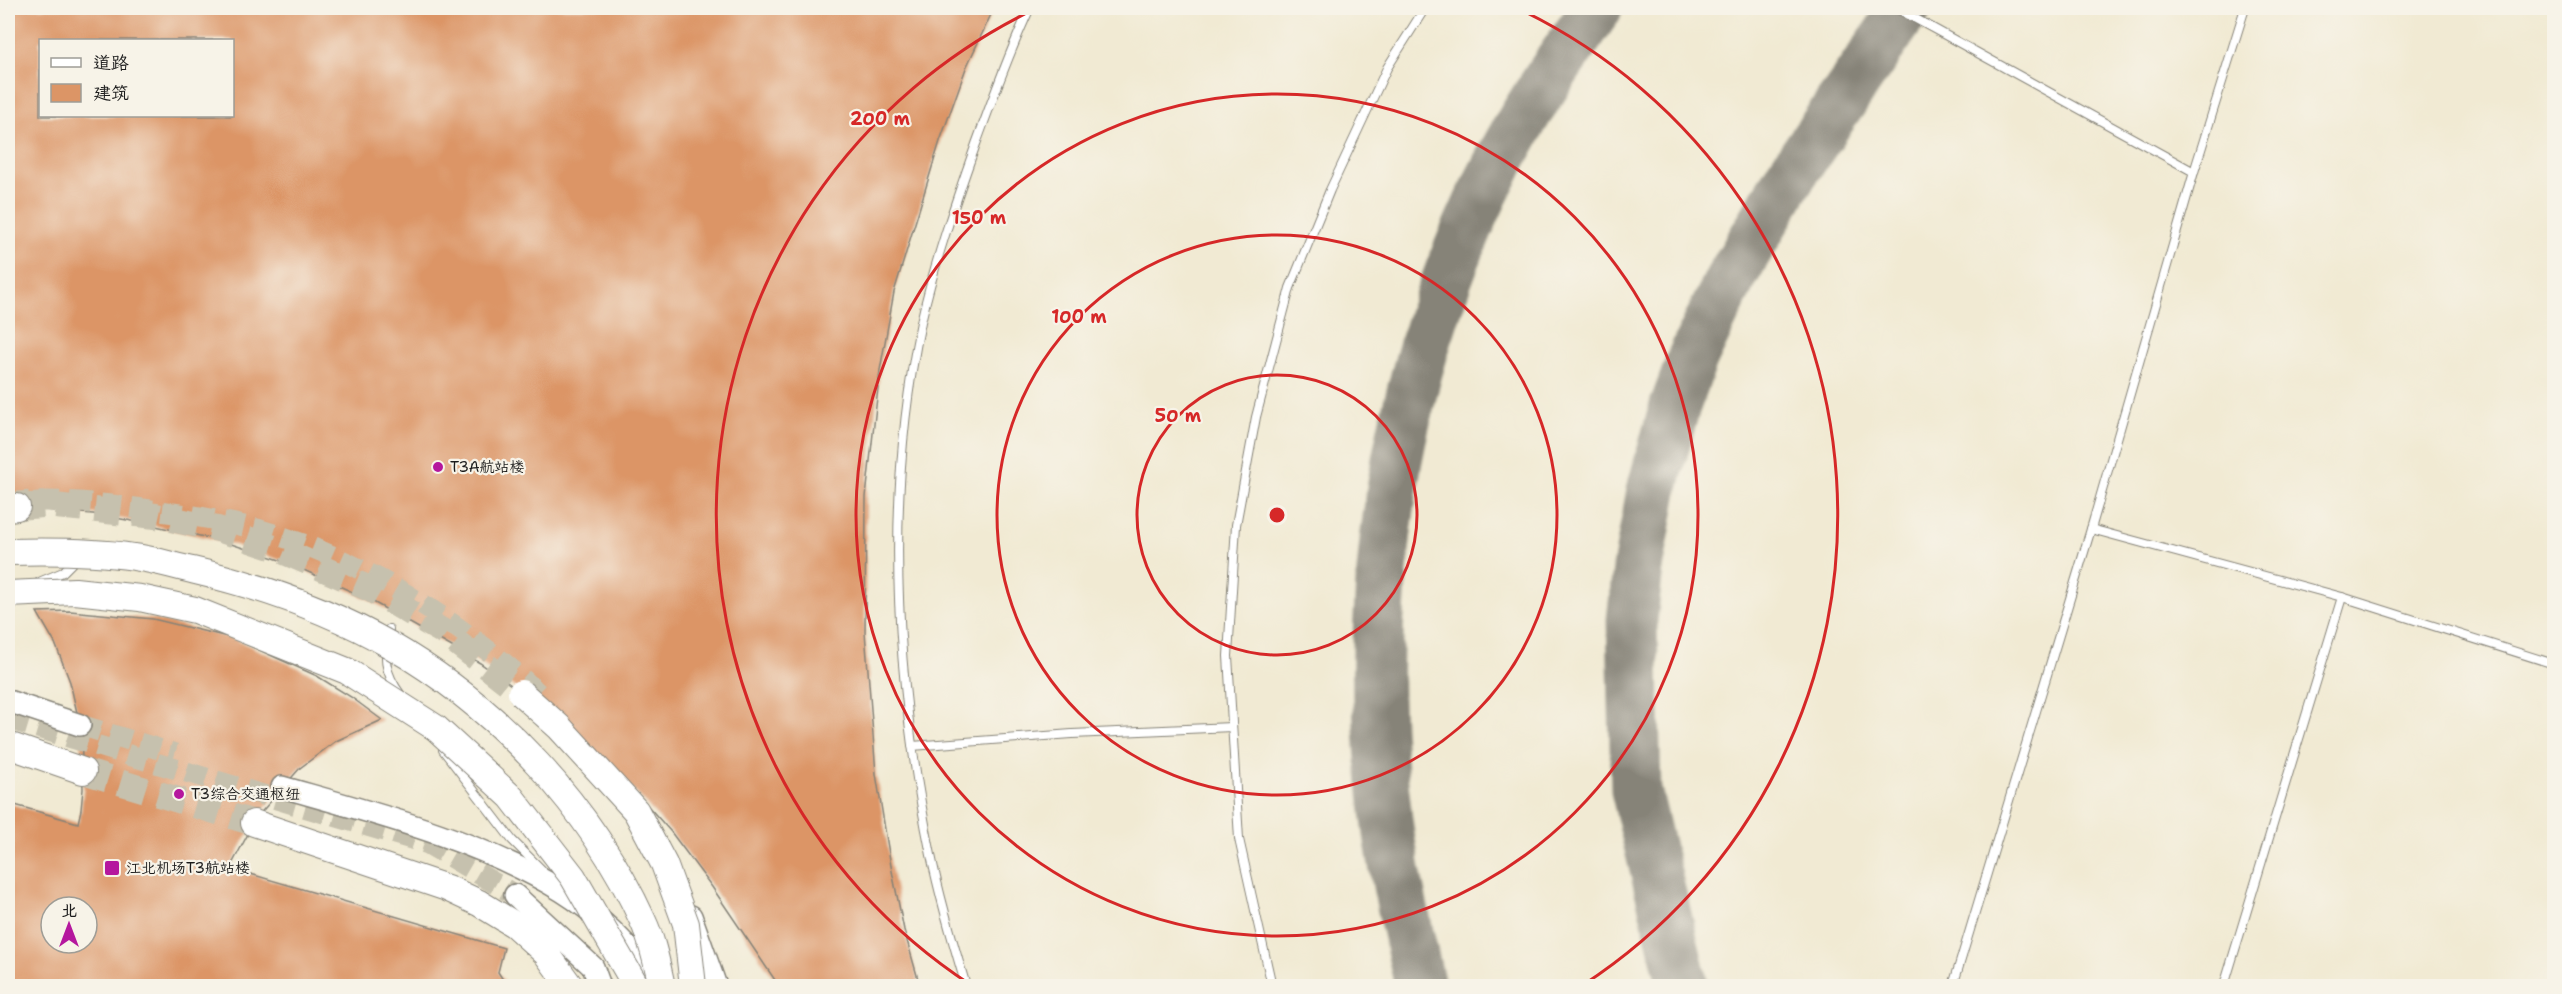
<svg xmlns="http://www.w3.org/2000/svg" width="2562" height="994" viewBox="0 0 2562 994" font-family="'Shantell Sans','LXGW WenKai TC',sans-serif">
<rect width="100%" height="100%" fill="#f7f3e8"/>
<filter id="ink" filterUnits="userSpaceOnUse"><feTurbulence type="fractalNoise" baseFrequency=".0167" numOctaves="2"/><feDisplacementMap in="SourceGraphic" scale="12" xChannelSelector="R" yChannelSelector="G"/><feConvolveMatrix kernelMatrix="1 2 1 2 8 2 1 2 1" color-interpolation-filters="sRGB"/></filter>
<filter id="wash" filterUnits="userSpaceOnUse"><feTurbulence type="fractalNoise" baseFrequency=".008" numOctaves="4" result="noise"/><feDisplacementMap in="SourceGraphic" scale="24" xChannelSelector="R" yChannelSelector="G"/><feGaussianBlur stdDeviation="1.35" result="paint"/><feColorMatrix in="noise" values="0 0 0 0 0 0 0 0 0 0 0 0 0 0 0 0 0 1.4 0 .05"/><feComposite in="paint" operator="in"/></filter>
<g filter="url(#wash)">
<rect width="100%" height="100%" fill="#f1ead3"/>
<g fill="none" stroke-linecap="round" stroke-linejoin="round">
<g stroke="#868378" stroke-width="51">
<path d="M1420 986C1408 931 1394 875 1387 819 1357 580 1399 334 1520 124 1543 84 1571 46 1597 8"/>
<polyline points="1683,986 1636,790 1632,620 1638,568 1652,490 1675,406 1693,357 1729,281 1789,178 1906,8"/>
</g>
</g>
<g id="blocks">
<g fill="#dc9566" fill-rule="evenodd">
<path d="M8 8H994L966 68 940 141 894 292 880 370 866 497 865 632 876 774 891 866 904 930 920 986H779L712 887 671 832 639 796 545 709 480 663 368 599 286 562 222 541 138 522 93 514 8 507ZM40 40H232V116H40Z"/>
<path d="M70 611 153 619 232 638 317 676 351 697 382 720 336 741 300 768 257 817 230 868 504 948 498 972 507 986H8V803L78 823 81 810 83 789 81 730 70 682 62 661 55 643 37 612ZM51 907H87V943H51Z"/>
</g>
</g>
</g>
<g filter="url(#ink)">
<use href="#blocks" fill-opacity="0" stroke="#868378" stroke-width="1.5"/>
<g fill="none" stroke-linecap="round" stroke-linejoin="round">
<g stroke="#c6c1ae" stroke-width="21" stroke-dasharray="21 10" stroke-linecap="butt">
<path d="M8 503C52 498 99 503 143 509 184 514 224 520 264 531 364 560 468 626 543 698"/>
<polyline points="8,719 428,844 515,895"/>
<polyline points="80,725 175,754"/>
</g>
<g stroke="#c6c1ae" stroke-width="26" stroke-dasharray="26 13" stroke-linecap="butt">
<polyline points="17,507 45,505 156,516 218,529 280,550 370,589 442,631 521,693"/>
<polyline points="83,771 254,823"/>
</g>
<defs>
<g id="service">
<polyline points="1896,8 2194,172 2091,529 1953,986"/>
<polyline points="2194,172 2245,8"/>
<polyline points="2091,529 2342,597 2554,664"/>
<polyline points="39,582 63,572 76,559"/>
<path d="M389 629C384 657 383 671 401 695"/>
<polyline points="912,746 1072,734 1232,727"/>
<polyline points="443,750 512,840 542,870"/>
<path d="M966 986C953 943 940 899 931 855 895 680 884 498 921 322 935 261 955 203 976 144 993 98 1009 52 1030 8"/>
<polyline points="1272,986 1239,839 1228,656 1236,525 1256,417 1290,288 1330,190 1387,68 1425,8"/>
<polyline points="2224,986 2342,597"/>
</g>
<g id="secondary">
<polyline points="8,701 80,725"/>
<path d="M282 787C377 814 477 839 562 891 601 915 632 951 662 984"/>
<polyline points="515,895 593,967 600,986"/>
<polyline points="691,916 716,986"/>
</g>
<g id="trunk">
<polyline points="8,508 17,507"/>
<polyline points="8,745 83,771"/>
<polyline points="254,823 447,888 479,903 515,925 546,953 570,986"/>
</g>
</defs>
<use href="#service" stroke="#868378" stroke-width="10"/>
<use href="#secondary" stroke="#868378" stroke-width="24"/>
<use href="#trunk" stroke="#868378" stroke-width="28"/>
<use href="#service" stroke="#fff" stroke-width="8"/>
<use href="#secondary" stroke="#fff" stroke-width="21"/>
<use href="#trunk" stroke="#fff" stroke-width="26"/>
<defs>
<g id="trunk-bridge">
<path d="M8 552C49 551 93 551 134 557 153 559 173 566 192 570 260 586 329 610 390 645 499 708 591 807 643 921 653 942 657 965 662 986"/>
<polyline points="8,594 75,591 140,598 195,610 347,671 436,728 511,797 573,877 636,986"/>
<polyline points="521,693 559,727 636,811 664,864 686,924 693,986"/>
</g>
</defs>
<use href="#trunk-bridge" stroke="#868378" stroke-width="28" stroke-linecap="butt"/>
<use href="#trunk-bridge" stroke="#fff" stroke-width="26"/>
</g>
</g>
<g fill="none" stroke="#d62828" stroke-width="3">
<circle cx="1277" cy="515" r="140"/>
<circle cx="1277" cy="515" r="280"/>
<circle cx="1277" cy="515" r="421"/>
<path d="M971 985A561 561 0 0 1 1035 9M1519 9A561 561 0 0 1 1583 985"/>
</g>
<g fill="#b5179e" stroke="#f7f3e8" stroke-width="2">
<circle cx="438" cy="467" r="6"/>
<circle cx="179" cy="794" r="6"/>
<rect x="104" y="860" width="16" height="16" rx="3"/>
</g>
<g text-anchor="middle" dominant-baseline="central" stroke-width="4.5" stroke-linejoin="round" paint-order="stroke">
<g font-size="15" fill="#1c1c1c" stroke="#f7f3e8" text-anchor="start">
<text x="450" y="467">T3A航站楼</text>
<text x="191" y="794">T3综合交通枢纽</text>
<text x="126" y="868">江北机场T3航站楼</text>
</g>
</g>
<circle cx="1277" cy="515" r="9" fill="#d62828" stroke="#f7f3e8" stroke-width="3"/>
<g font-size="18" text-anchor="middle" font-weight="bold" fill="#d62828" stroke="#f7f3e8" stroke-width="4.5" stroke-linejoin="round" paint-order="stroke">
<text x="880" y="125">200 m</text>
<text x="979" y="224">150 m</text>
<text x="1079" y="323">100 m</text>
<text x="1178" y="422">50 m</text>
</g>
<rect width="2562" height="994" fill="none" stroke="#f7f3e8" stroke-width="30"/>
<rect x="39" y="39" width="195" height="78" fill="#f7f3e8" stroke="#9f9d96" stroke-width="1.5"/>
<rect x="51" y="58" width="30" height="9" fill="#ffffff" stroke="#9f9d96" stroke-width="1.5"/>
<text x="93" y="69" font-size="18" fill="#1c1c1c">道路</text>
<rect x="51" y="84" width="30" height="18" fill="#dc9566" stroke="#9f9d96" stroke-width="1.5"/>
<text x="93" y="99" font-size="18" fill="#1c1c1c">建筑</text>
<g transform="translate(69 925)"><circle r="28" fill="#f7f3e8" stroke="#9f9d96" stroke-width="1.5"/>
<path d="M0-4.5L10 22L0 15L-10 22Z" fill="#b5179e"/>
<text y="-9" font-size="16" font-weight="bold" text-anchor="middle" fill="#1c1c1c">北</text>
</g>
</svg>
